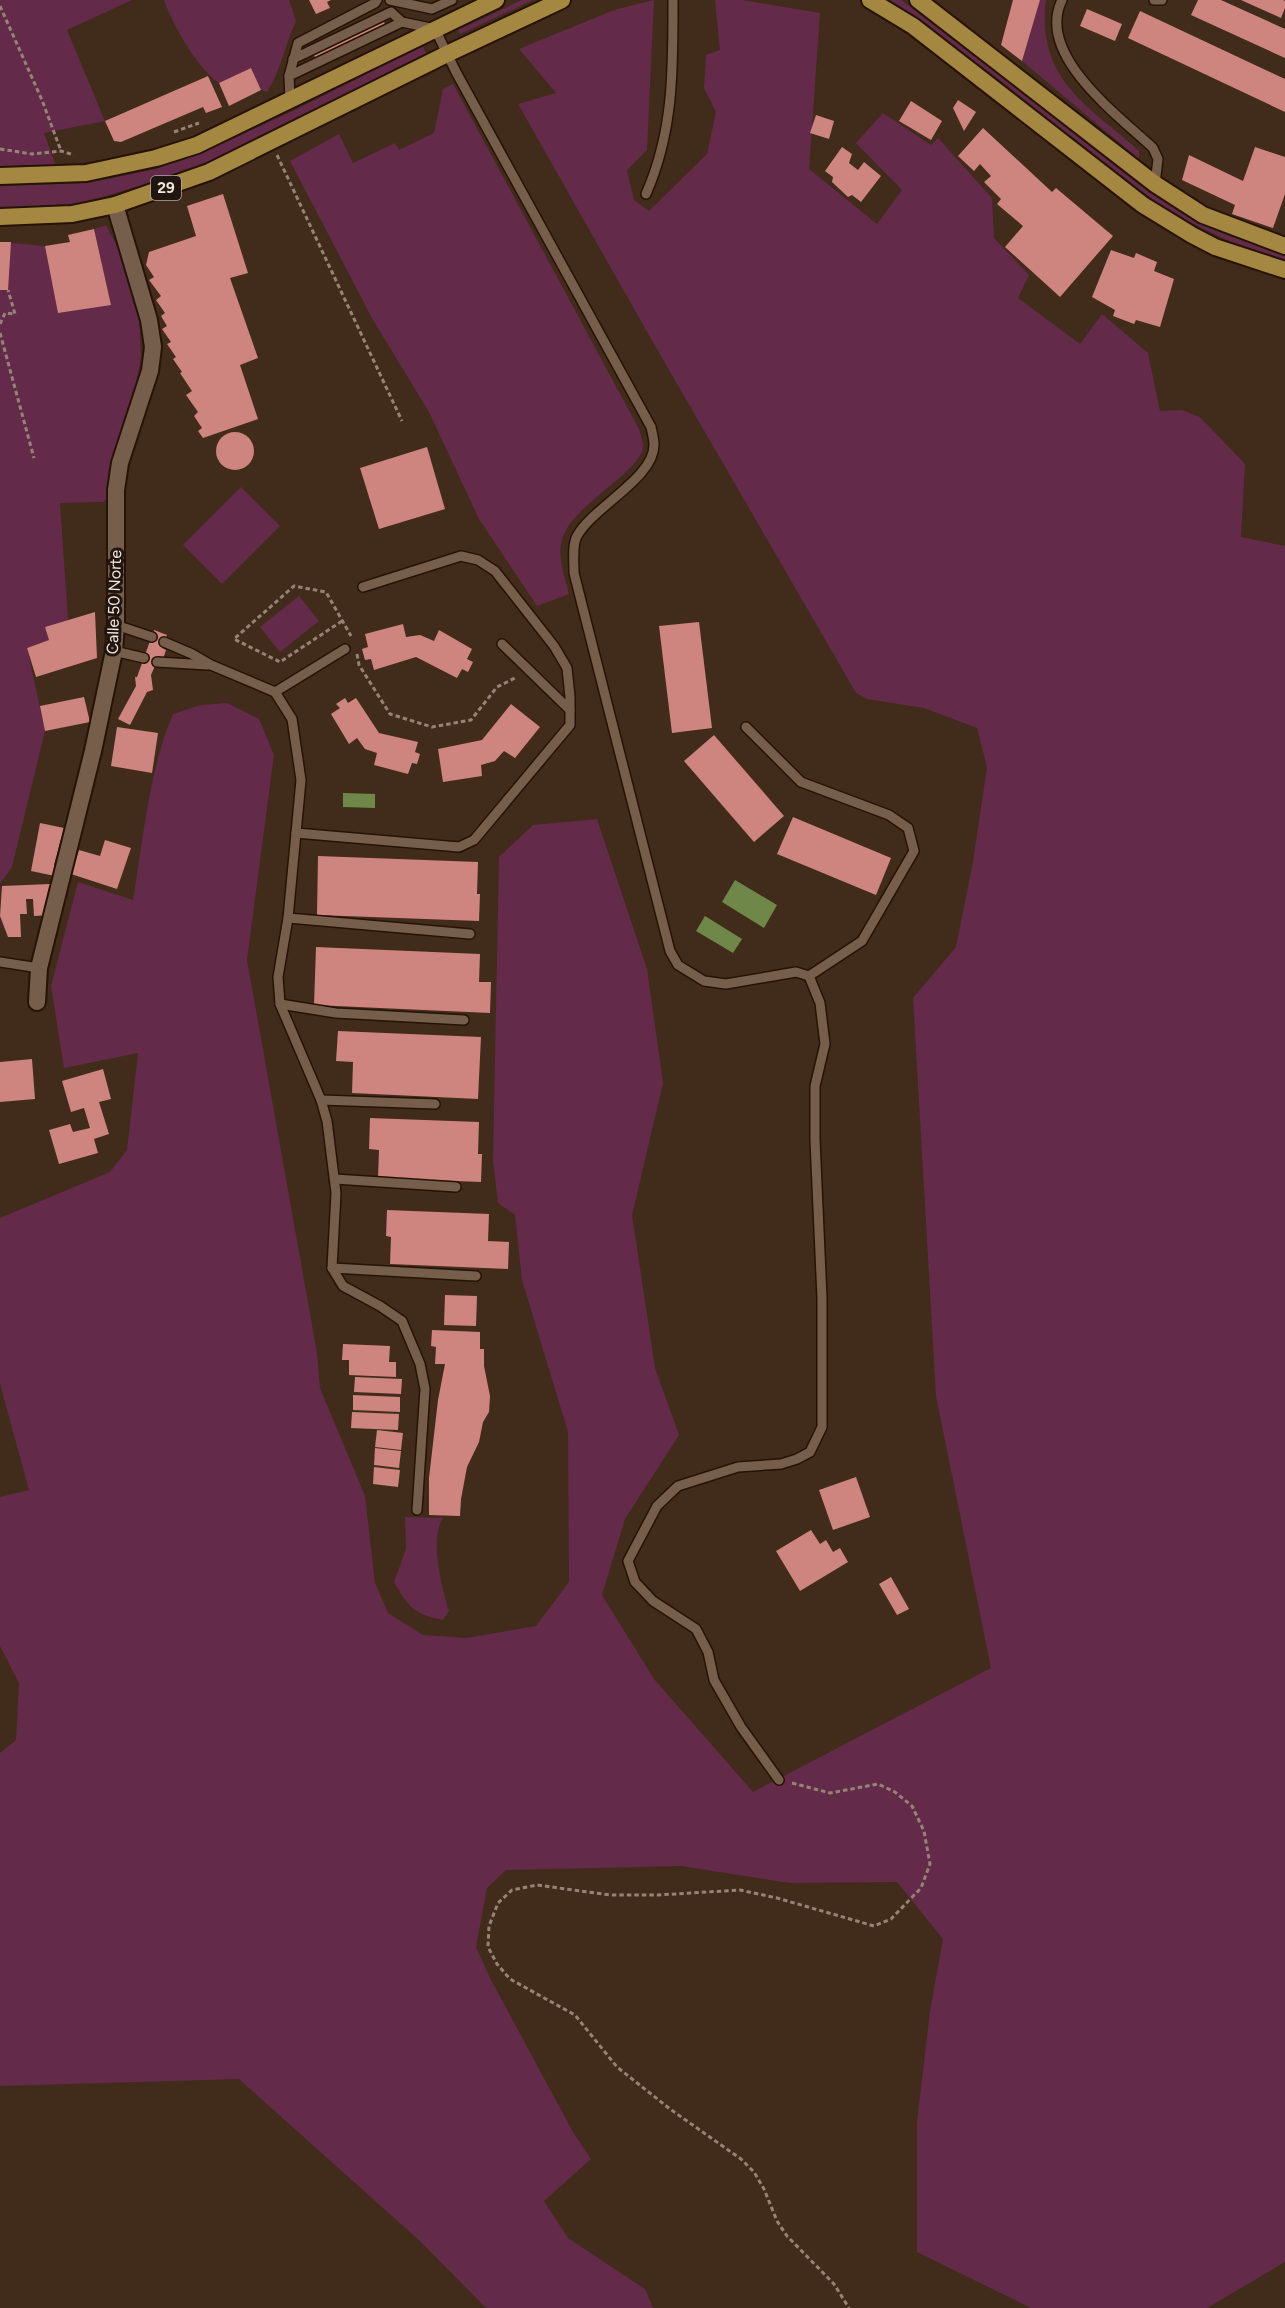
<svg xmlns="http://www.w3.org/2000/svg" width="1285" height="2308" viewBox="0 0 1285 2308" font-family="Figtree,sans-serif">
<rect width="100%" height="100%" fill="#412b1b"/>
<g fill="#632b49">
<polygon points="0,0 132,0 67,30 105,121 44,133 56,166 0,167"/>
<path d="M164 0H289L296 21C285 44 281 71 267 92L261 90 251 68 219 83C198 69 172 24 164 0Z"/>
<polygon points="522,0 533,0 460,34 458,30"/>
<path d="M654 0 647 150 627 170 634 200 649 211 707 154 716 112 704 88 706 55 720 50 715 0H742L820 13 809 169 877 224 902 190 856 143 883 113 931 145 938 138 992 198 994 238 1029 275 1018 298 1080 344 1102 314 1148 353 1160 411 1182 410 1200 417 1245 464 1241 537 1285 546V2262L1207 2308H1031L917 2252V2122L930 2011 943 1939 897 1882 790 1883 681 1866 506 1870 487 1888 476 1947 490 1978 573 2132 591 2159 544 2201 568 2238 645 2289 653 2308H486L421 2242 239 2079 0 2086V1753L16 1740 19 1683 0 1646V1497L29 1490 0 1384V1218L110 1172 127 1150 138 1053 64 1068 51 986 78 882 133 900C143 840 149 770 173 714L201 705 227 703 259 719 274 755 247 960 317 1353 320 1388 365 1496 375 1583 388 1613 423 1635 467 1638 536 1626 569 1582 568 1432 522 1280 515 1215 498 1203 493 1161 499 857 533 825 597 819 647 969 663 1083 632 1215 655 1368 679 1435 625 1519 602 1595 654 1679 753 1792 991 1668 936 1396 913 998 956 947 973 862 987 767 977 728 924 708 867 699 856 693 654 344 518 104 556 93 519 49 614 10Z"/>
<polygon points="890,0 901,0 942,29 1144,188 1195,221 1229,236 1285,254 1285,260 1231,242 1177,216 1142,192 992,74"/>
<path d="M1040 0H1046C1044 10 1045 18 1045 28 1050 89 1098 113 1139 151V159L1022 61Z"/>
<polygon points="422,46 427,54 193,170 81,203 0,209 0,186 88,183 156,169 203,152 297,109"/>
<path d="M453 84 639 429C640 434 644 442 643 447 640 473 570 506 562 540 557 558 565 577 569 594L537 606 479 519 429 412 373 320 290 161 339 134 353 163 395 143 399 150 434 133 443 89Z"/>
<polygon points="106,225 128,268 139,310 141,357 116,490 103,502 60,503 68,620 45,627 49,640 27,648 45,731 12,867 0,883 0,242 45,246 111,305 94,229"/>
<polygon points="241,487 280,526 222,584 183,545"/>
<polygon points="299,596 319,621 280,652 260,627"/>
<path d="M405 1517 443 1518C429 1539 442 1588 449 1611L443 1620C414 1614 409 1608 394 1582L406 1549Z"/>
</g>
<g fill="#6f8849">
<polygon points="343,793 375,794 375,808 343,807"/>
<polygon points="735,880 777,905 764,928 722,902"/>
<polygon points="705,916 742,939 733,953 696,931"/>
</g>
<g fill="#ce847f">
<polygon points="309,0 331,0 327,2 330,8 316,14"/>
<polygon points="1013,0 1040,0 1022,61 1001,45"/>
<polygon points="1198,0 1221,0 1285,29 1285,58 1191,15"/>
<polygon points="1241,0 1283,0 1285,1 1285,8 1281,18"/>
<polygon points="1087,9 1122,24 1115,41 1080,26"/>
<polygon points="1140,11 1285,79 1285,112 1128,38"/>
<polygon points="379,12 389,32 319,65 309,46"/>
<polygon points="251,68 261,90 229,106 219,83"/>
<polygon points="208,76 222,107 206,113 203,107 121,142 114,141 105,121"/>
<polygon points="958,100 976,112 964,131 953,108"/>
<polygon points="911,101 942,121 931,140 899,121"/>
<polygon points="816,115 834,121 829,139 810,133"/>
<polygon points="983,128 1052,192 1056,188 1113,236 1060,297 1005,247 1023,226 997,204 1001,199 984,182 991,176 980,164 974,171 958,156"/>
<polygon points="842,147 852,154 849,163 858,170 864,162 881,176 861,202 852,195 848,197 832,182 833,177 825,171"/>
<polygon points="1255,147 1285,157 1285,194 1273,228 1232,214 1235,205 1182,180 1189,155 1243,181"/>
<polygon points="223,194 248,273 230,278 258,358 240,365 258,419 203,438 198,431 202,428 194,416 198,412 186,395 192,391 180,373 182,372 173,359 176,357 167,344 171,342 162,329 167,326 161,316 165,313 156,300 161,296 149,280 154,277 146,265 149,252 196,236 187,206"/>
<polygon points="94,229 111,305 58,313 45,246 70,242 68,235"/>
<polygon points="0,242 11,242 8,290 0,290"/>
<polygon points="1111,250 1134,258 1136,253 1157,262 1154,271 1174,279 1160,327 1136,320 1134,324 1113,316 1115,310 1092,297"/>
<circle cx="235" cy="451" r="19"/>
<polygon points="427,447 445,509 379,529 360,468"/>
<polygon points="95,612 97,658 36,677 27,648 49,640 45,627"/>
<polygon points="699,622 712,728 672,733 659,626"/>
<polygon points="403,624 406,637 420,635 434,641 439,630 472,649 467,659 473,662 468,672 462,669 457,678 416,657 374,670 371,659 365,660 362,649 368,647 365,634"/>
<polygon points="154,630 167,635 162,648 166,650 163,659 159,657 151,675 153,690 147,692 130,725 118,719 136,686 135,677 137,677"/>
<polygon points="84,697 90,722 45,731 40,706"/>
<polygon points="345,698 348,703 356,698 379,733 418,742 415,752 420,754 417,764 412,763 408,774 374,765 377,753 365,749 357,738 349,744 331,714 340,708 336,704"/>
<polygon points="511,704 540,727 515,758 504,751 495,761 481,765 482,776 443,782 438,749 482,740"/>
<polygon points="117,727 158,733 152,773 111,766"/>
<polygon points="714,735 784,816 754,842 684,761"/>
<polygon points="793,817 891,858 876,895 777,854"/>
<polygon points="40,823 64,828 54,865 57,865 55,876 31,871"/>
<polygon points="105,840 131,848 117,889 71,874 79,850 100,856"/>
<polygon points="318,856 478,862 477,894 480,894 479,921 317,915"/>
<polygon points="50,884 51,915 34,916 33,899 26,899 27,914 20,914 21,937 8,937 0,916 2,886"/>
<polygon points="316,947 480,954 479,982 491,982 490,1013 314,1005"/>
<polygon points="338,1031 481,1037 478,1099 352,1093 353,1062 336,1061"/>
<polygon points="32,1059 35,1099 0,1102 0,1062"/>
<polygon points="103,1069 111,1099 99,1102 109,1134 94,1139 98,1153 59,1164 49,1130 70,1124 73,1132 90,1128 84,1108 71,1112 62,1081"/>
<polygon points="370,1118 479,1122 478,1154 482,1154 481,1182 378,1178 379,1150 369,1149"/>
<polygon points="387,1210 489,1214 488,1241 509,1242 508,1269 390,1264 391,1237 386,1236"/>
<polygon points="445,1295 477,1296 476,1326 444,1325"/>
<polygon points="432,1330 480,1332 480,1349 484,1349 484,1366 490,1396 489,1412 483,1422 479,1442 467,1467 461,1499 460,1516 429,1515 429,1478 438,1400 445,1364 435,1364 436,1347 431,1346"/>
<polygon points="343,1344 390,1346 389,1362 396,1362 396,1377 349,1375 349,1360 342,1360"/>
<polygon points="355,1377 402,1379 401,1394 354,1392"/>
<polygon points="353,1395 400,1397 400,1412 353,1410"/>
<polygon points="352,1412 399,1414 398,1430 351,1428"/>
<polygon points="377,1430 403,1433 401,1450 375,1447"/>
<polygon points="375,1448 401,1451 399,1468 374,1465"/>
<polygon points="374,1467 400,1470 398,1487 373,1484"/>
<polygon points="856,1477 870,1517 833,1530 819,1490"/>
<polygon points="811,1530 820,1544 826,1540 833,1552 840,1548 848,1562 800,1591 776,1551"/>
<polygon points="891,1577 909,1609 897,1615 879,1584"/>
</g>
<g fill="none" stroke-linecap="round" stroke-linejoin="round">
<defs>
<g id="service">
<polyline points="390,0 432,9 452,0"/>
<path d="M1062 0C1035 55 1119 116 1153 148L1158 159 1155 184"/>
<polyline points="1154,0 1162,0"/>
<path d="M293 59 391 12 402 22 435 29 456 72 651 427C652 432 654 439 654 445 654 478 594 506 577 536 572 545 574 562 574 573L670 951 678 965 704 981 726 984 796 972 809 976"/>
<polyline points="289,76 402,22"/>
<polyline points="290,100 289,76 298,43 375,3 377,0"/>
<path d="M646 194C674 131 673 68 673 0"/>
<polyline points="116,625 152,637"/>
<polyline points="164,642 192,654 211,665 275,692 292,719 301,780 288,918 278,977 280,1004 321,1100 327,1121 336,1193 332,1268 343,1286 380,1306 402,1321 420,1364 425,1389 417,1510"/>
<polyline points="502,644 570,710"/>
<polyline points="114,651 144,658"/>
<polyline points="157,662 208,665"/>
<polyline points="275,692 345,649"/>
<polyline points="746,727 801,782 889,815 908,828 914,851 862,941 809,976"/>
<polyline points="296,833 459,847 474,840 570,725 570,697 567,668 554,646 495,571 478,560 461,556 363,587"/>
<polyline points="288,918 470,934"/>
<polyline points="0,962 39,968"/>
<polyline points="280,1004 336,1013 464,1020"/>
<polyline points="321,1100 435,1104"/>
<polyline points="335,1179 456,1187"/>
<polyline points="332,1268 476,1276"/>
<polyline points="779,1780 741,1727 714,1680 708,1652 696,1629 653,1601 635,1582 628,1561 657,1506 678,1486 738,1467 781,1464 797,1459 810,1452 822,1427 822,1298 815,1140 815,1086 825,1044 820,1003 809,976"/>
</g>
<polyline id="minor" points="37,1002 39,968 93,751 114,651 116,625 116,490 120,463 150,371 153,347 149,320 115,205"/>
<g id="primary">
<polyline points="870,0 913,26 1143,205 1192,235 1215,247 1285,270"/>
<polyline points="918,0 1155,184 1203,215 1285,246"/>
<polyline points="0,176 86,173 156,158 197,145 496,0"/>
<polyline points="0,217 72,214 115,205 209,172 447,54 562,0"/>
</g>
</defs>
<use href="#service" stroke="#271304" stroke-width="12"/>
<use href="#minor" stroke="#271304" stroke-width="20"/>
<use href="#primary" stroke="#271304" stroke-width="20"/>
<g stroke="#968376" stroke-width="3" stroke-dasharray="4.5 3" stroke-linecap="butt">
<polyline points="0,6 42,100 61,151"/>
<polyline points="174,132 199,123"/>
<polyline points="0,149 32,154 61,151 74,155"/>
<polyline points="277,155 402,421"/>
<polyline points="0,324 5,313 15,314 8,290"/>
<polyline points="0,333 34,458"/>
<polyline points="342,621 280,662 234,639 294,586 326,592 351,636"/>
<polyline points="357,654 359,665 390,714 432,727 471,720 497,687 517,677"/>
<polyline points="792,1783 830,1793 878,1784 895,1792 912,1806 924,1831 930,1864 921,1888 891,1919 874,1926 777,1898 740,1890 658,1895 610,1895 537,1885 512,1890 498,1903 489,1926 488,1947 497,1964 510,1979 575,2015 617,2067 670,2109 741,2159 754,2172 764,2189 777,2221 787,2236 834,2284 849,2308"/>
</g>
<use href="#service" stroke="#765e4c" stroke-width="9"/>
<use href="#minor" stroke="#765e4c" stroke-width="16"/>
<use href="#primary" stroke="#a48841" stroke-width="16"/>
</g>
<g text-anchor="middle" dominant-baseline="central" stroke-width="6" stroke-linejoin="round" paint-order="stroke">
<rect fill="#20160f" stroke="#b4a89e" stroke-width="1.5" x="151" y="176" width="30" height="24" rx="4.5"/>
<g font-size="15" font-weight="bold" fill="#f4e6dc">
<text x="166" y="188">29</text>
</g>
<g font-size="16" fill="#f4e6dc" stroke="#20160f">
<text transform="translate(114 602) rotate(-88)">Calle 50 Norte</text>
</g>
</g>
</svg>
